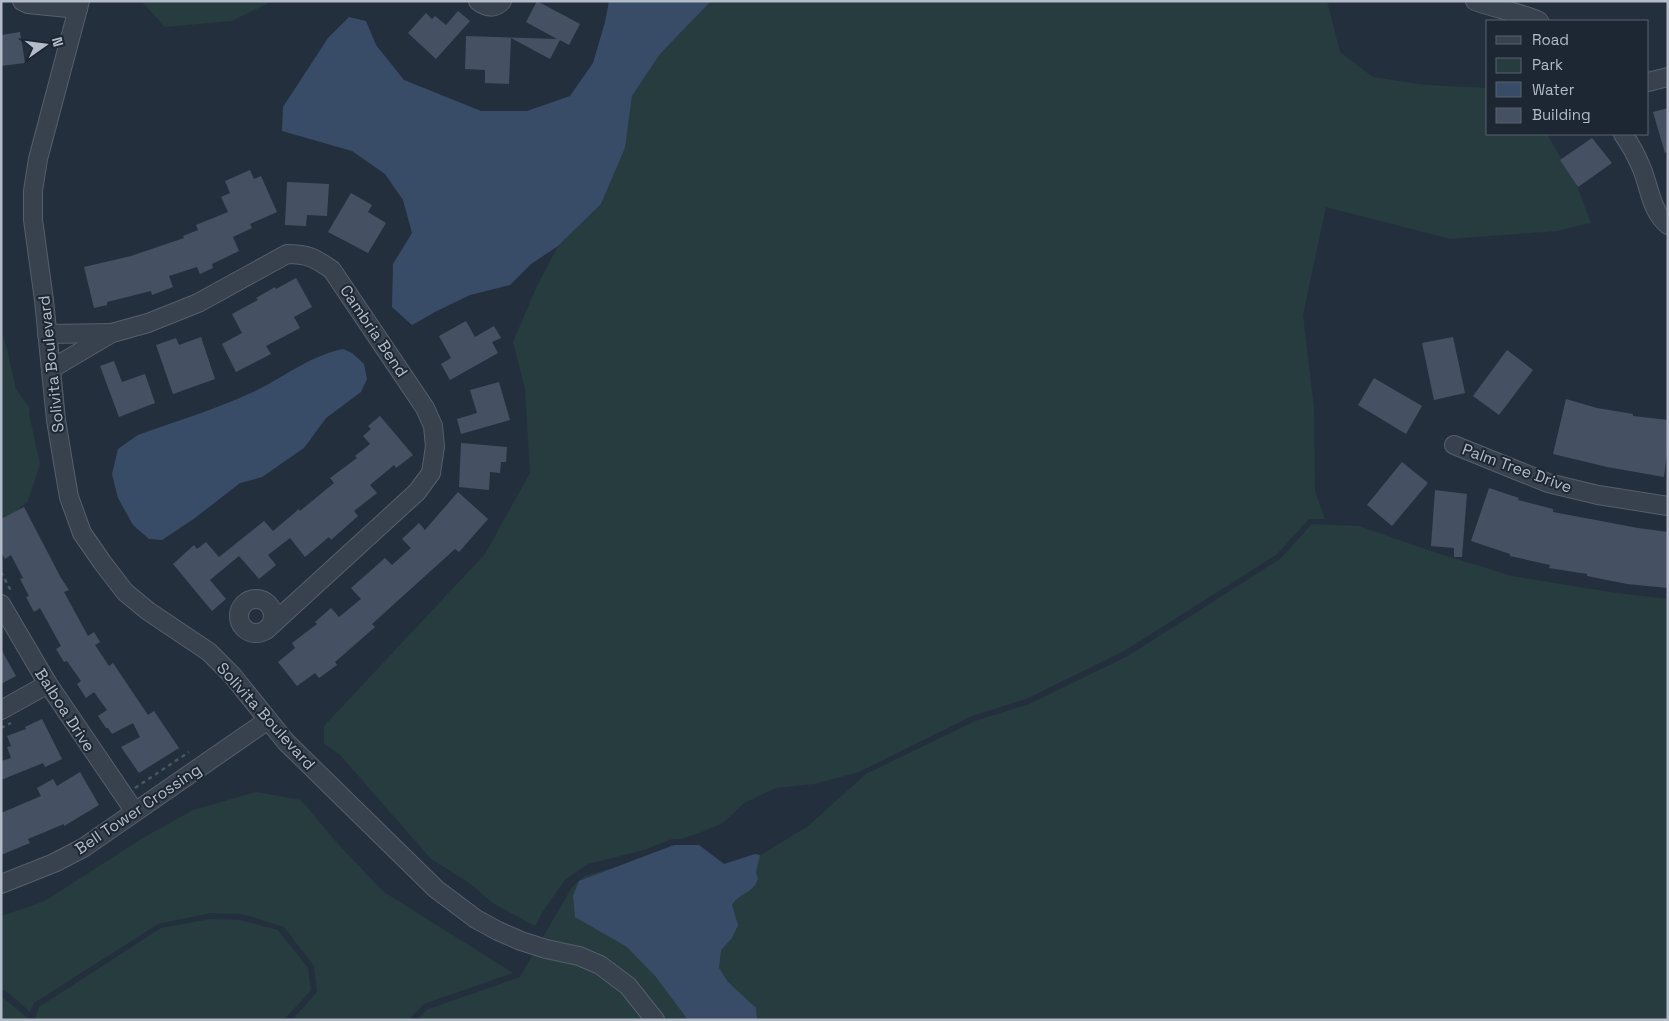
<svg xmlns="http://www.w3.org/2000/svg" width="1669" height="1021" viewBox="0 0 1669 1021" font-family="'Space Grotesk',sans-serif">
<rect width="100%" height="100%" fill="#242f3e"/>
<g fill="#263c3f">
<polygon points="141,1 273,1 232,21 165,27"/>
<polygon points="711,1 1327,1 1340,52 1373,77 1426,85 1488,88 1488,134 1547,134 1576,184 1591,223 1557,231 1450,239 1326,207 1303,315 1314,408 1315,491 1325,519 1309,519 1276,555 1124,651 1026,699 972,716 859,772 814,784 776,788 744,803 723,823 697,834 681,839 672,839 644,850 588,864 565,880 543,911 535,926 494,904 468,882 431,859 341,756 324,743 324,726 485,554 530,473 525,389 513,342 537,286 558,246 601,204 625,148 632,96 660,54"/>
<polygon points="1,329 7,349 16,389 30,409 29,414 40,464 28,501 1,525"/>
<polygon points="1312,524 1359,526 1434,552 1512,576 1617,593 1668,599 1668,1020 417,1020 426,1010 520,977 572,887 584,876 666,853 725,877 808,826 866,774 975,721 1029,704 1128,656 1280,559"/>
<polygon points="256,792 301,800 338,844 384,892 513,973 424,1004 408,1020 292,1020 317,992 314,966 284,927 242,914 211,913 158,924 34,1003 30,1012 10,994 1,989 1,916 45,901 141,839 193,810"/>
<polygon points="210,919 240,920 278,930 308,968 311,990 284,1020 35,1020 39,1007 161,928"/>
<polygon points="1,996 30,1020 1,1020"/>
</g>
<g fill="#394c67">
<polygon points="609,1 711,1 660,54 632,96 625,148 601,204 558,246 531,264 510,285 470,295 435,312 412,325 392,307 393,264 412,233 403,200 385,174 352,151 282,131 283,107 328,38 349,17 366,21 376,45 404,80 481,111 527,111 570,96 593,63 605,22"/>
<path d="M343 349 352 353 364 364 367 379 361 392 326 418 304 448 262 477 240 483 195 518 162 540 149 539 133 525 118 498 112 474 118 449 138 435C177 421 216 409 253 392 283 378 311 355 343 349Z"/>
<path d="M674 845H699L724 864 755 854 760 855 756 872 758 879C752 895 741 891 732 905L738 925 732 938 721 950 719 968 728 982 756 1008 757 1020H688L656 977 627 947 575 917 573 896 579 881Z"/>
</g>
<g fill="#455162">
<polygon points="537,1 580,24 569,45 560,40 550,59 511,38 509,84 485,83 485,70 465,69 466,36 557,39 526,22"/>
<polygon points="458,11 470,21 436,59 408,33 426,13 432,19 435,16 446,25"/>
<polygon points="20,32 25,63 1,66 1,35"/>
<polygon points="1668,108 1668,152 1665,153 1653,112"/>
<polygon points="1592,138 1612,163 1578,187 1560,160"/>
<polygon points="250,170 254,179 261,176 277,212 250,224 252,228 233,237 239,251 212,264 213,268 200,274 197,267 169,276 173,287 152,295 151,291 107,302 107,305 94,308 84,267 131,256 184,238 183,236 198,230 196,225 228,212 221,197 230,193 225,181"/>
<polygon points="287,182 329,184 327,216 307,215 306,226 285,225"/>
<polygon points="351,193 372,205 368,212 386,223 368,253 328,232"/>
<polygon points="296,278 312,307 294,317 300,328 266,346 271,354 236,372 222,344 242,333 232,314 258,300 256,298 275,287 276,289"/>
<polygon points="466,321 475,337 494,326 501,338 492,342 498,353 450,380 441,364 451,358 439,336"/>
<polygon points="201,337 215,379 173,394 156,345 176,338 179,345"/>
<polygon points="1453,337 1465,393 1434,400 1422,343"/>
<polygon points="1507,350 1533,370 1499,415 1473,396"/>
<polygon points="114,361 122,382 145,374 155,403 119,417 100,366"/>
<polygon points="1374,378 1422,406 1406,434 1358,405"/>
<polygon points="499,382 510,420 461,434 457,419 477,413 470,390"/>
<polygon points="1566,399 1597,408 1633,414 1633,416 1668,420 1668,445 1664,477 1607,467 1553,454"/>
<polygon points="380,416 413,455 396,468 394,465 370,485 377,493 354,511 358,516 331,540 329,537 305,557 290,538 268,555 276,565 259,579 239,556 210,580 226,599 212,611 173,564 194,545 197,549 206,542 219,557 264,521 273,531 299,509 300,511 334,483 330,478 357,458 355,456 370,444 363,436 371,429 368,426"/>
<polygon points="461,443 507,447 506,462 501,462 500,473 490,472 489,490 459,487"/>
<polygon points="1402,462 1428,483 1392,526 1367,505"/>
<polygon points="1489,488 1519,498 1518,500 1553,509 1553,512 1638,528 1668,532 1668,588 1627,584 1587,576 1587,574 1549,568 1550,565 1510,556 1510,554 1471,541"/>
<polygon points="1435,490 1467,494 1462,557 1454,557 1454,548 1431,546"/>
<polygon points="458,492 488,519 459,552 455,549 372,624 375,627 335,662 337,665 319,678 315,673 297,686 278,662 295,648 292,643 317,624 315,622 331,608 339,617 361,599 351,588 385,558 392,565 411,548 402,539 419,523 425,530"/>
<polygon points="24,507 61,578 69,590 64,592 88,636 94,632 100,642 95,645 109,666 113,663 148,715 154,711 179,748 139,773 121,747 140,737 133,723 112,734 108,728 106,728 98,716 107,710 94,692 86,698 77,684 81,681 67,661 64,662 56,649 61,646 40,608 34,612 26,597 29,596 20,579 23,578 11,555 5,559 1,552 1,519"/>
<polygon points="1,649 16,676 1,684"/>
<polygon points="42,719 62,759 45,767 43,763 1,780 1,761 11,758 7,747 11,746 7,736 26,729 25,727"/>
<polygon points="80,772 99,805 64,826 64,824 28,839 30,843 1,855 1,813 41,796 37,788 53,779 57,786"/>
</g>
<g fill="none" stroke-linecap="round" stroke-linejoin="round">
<defs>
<g id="minor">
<polyline points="22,1 28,4 78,9"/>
<polyline points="80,1 38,159 33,191 33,220 44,300 56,420 64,468 69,497 82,533 102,562 125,592 148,611 209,652 232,675 286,742 436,889 476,919 498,931 521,941 546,949 579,956 600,965 628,986 655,1020"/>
<path d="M478 1C486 8 495 9 502 1"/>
<path d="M1475 1C1496 9 1519 12 1539 21"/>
<polyline points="1648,82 1668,77"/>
<path d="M1623 134C1631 145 1637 157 1642 169 1650 189 1651 211 1668 225"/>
<polyline points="47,334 112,333"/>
<path d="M51 369 112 333 148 323 198 303 287 254C308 254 315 258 332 270L425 408 433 426 435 446 431 473 417 492 266 630"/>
<polyline points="1454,445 1548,483 1598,495 1668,506"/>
<circle cx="256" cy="616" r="17"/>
<polyline points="1,604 48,684 135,812"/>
<polyline points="1,710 48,684"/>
<polyline points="1,884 54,863 83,848 268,720"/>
</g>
</defs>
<use href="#minor" stroke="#565f6c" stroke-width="20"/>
<g stroke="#44595c" stroke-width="2.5" stroke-dasharray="4 4" stroke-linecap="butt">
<polyline points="1,572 12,593"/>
<polyline points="1,728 11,723"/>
<polyline points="135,788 189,752"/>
</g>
<use href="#minor" stroke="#38414e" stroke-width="18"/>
</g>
<g text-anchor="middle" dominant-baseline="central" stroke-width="4" stroke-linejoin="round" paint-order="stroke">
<g font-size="16" fill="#b4bcc9" stroke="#1d2633">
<text transform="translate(374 331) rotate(56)">Cambria Bend</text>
<text transform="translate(51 364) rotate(-96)">Solivita Boulevard</text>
<text transform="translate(1517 468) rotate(20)">Palm Tree Drive</text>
<text transform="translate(65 710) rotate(57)">Balboa Drive</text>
<text transform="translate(266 716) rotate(48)">Solivita Boulevard</text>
<text transform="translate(138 809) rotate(-34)">Bell Tower Crossing</text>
</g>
</g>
<rect width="1669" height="1021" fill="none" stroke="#b4bcc9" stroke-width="5"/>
<rect x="1486" y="20" width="162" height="115" fill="#1d2633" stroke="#59626f"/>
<rect x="1496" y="36" width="25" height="8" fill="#38414e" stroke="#59626f"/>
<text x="1532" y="45" font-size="15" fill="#b4bcc9">Road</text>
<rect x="1496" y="58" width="25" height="15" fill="#263c3f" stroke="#59626f"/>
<text x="1532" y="70" font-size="15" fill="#b4bcc9">Park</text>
<rect x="1496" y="82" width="25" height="15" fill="#394c67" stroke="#59626f"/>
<text x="1532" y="95" font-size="15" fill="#b4bcc9">Water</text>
<rect x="1496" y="108" width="25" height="15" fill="#455162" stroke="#59626f"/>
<text x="1532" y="120" font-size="15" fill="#b4bcc9">Building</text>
<g transform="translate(45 45) rotate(76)" stroke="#1d2633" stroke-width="4" paint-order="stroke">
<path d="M0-4L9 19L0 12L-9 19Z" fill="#b4bcc9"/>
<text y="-8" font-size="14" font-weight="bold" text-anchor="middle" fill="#b4bcc9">N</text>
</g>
</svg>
